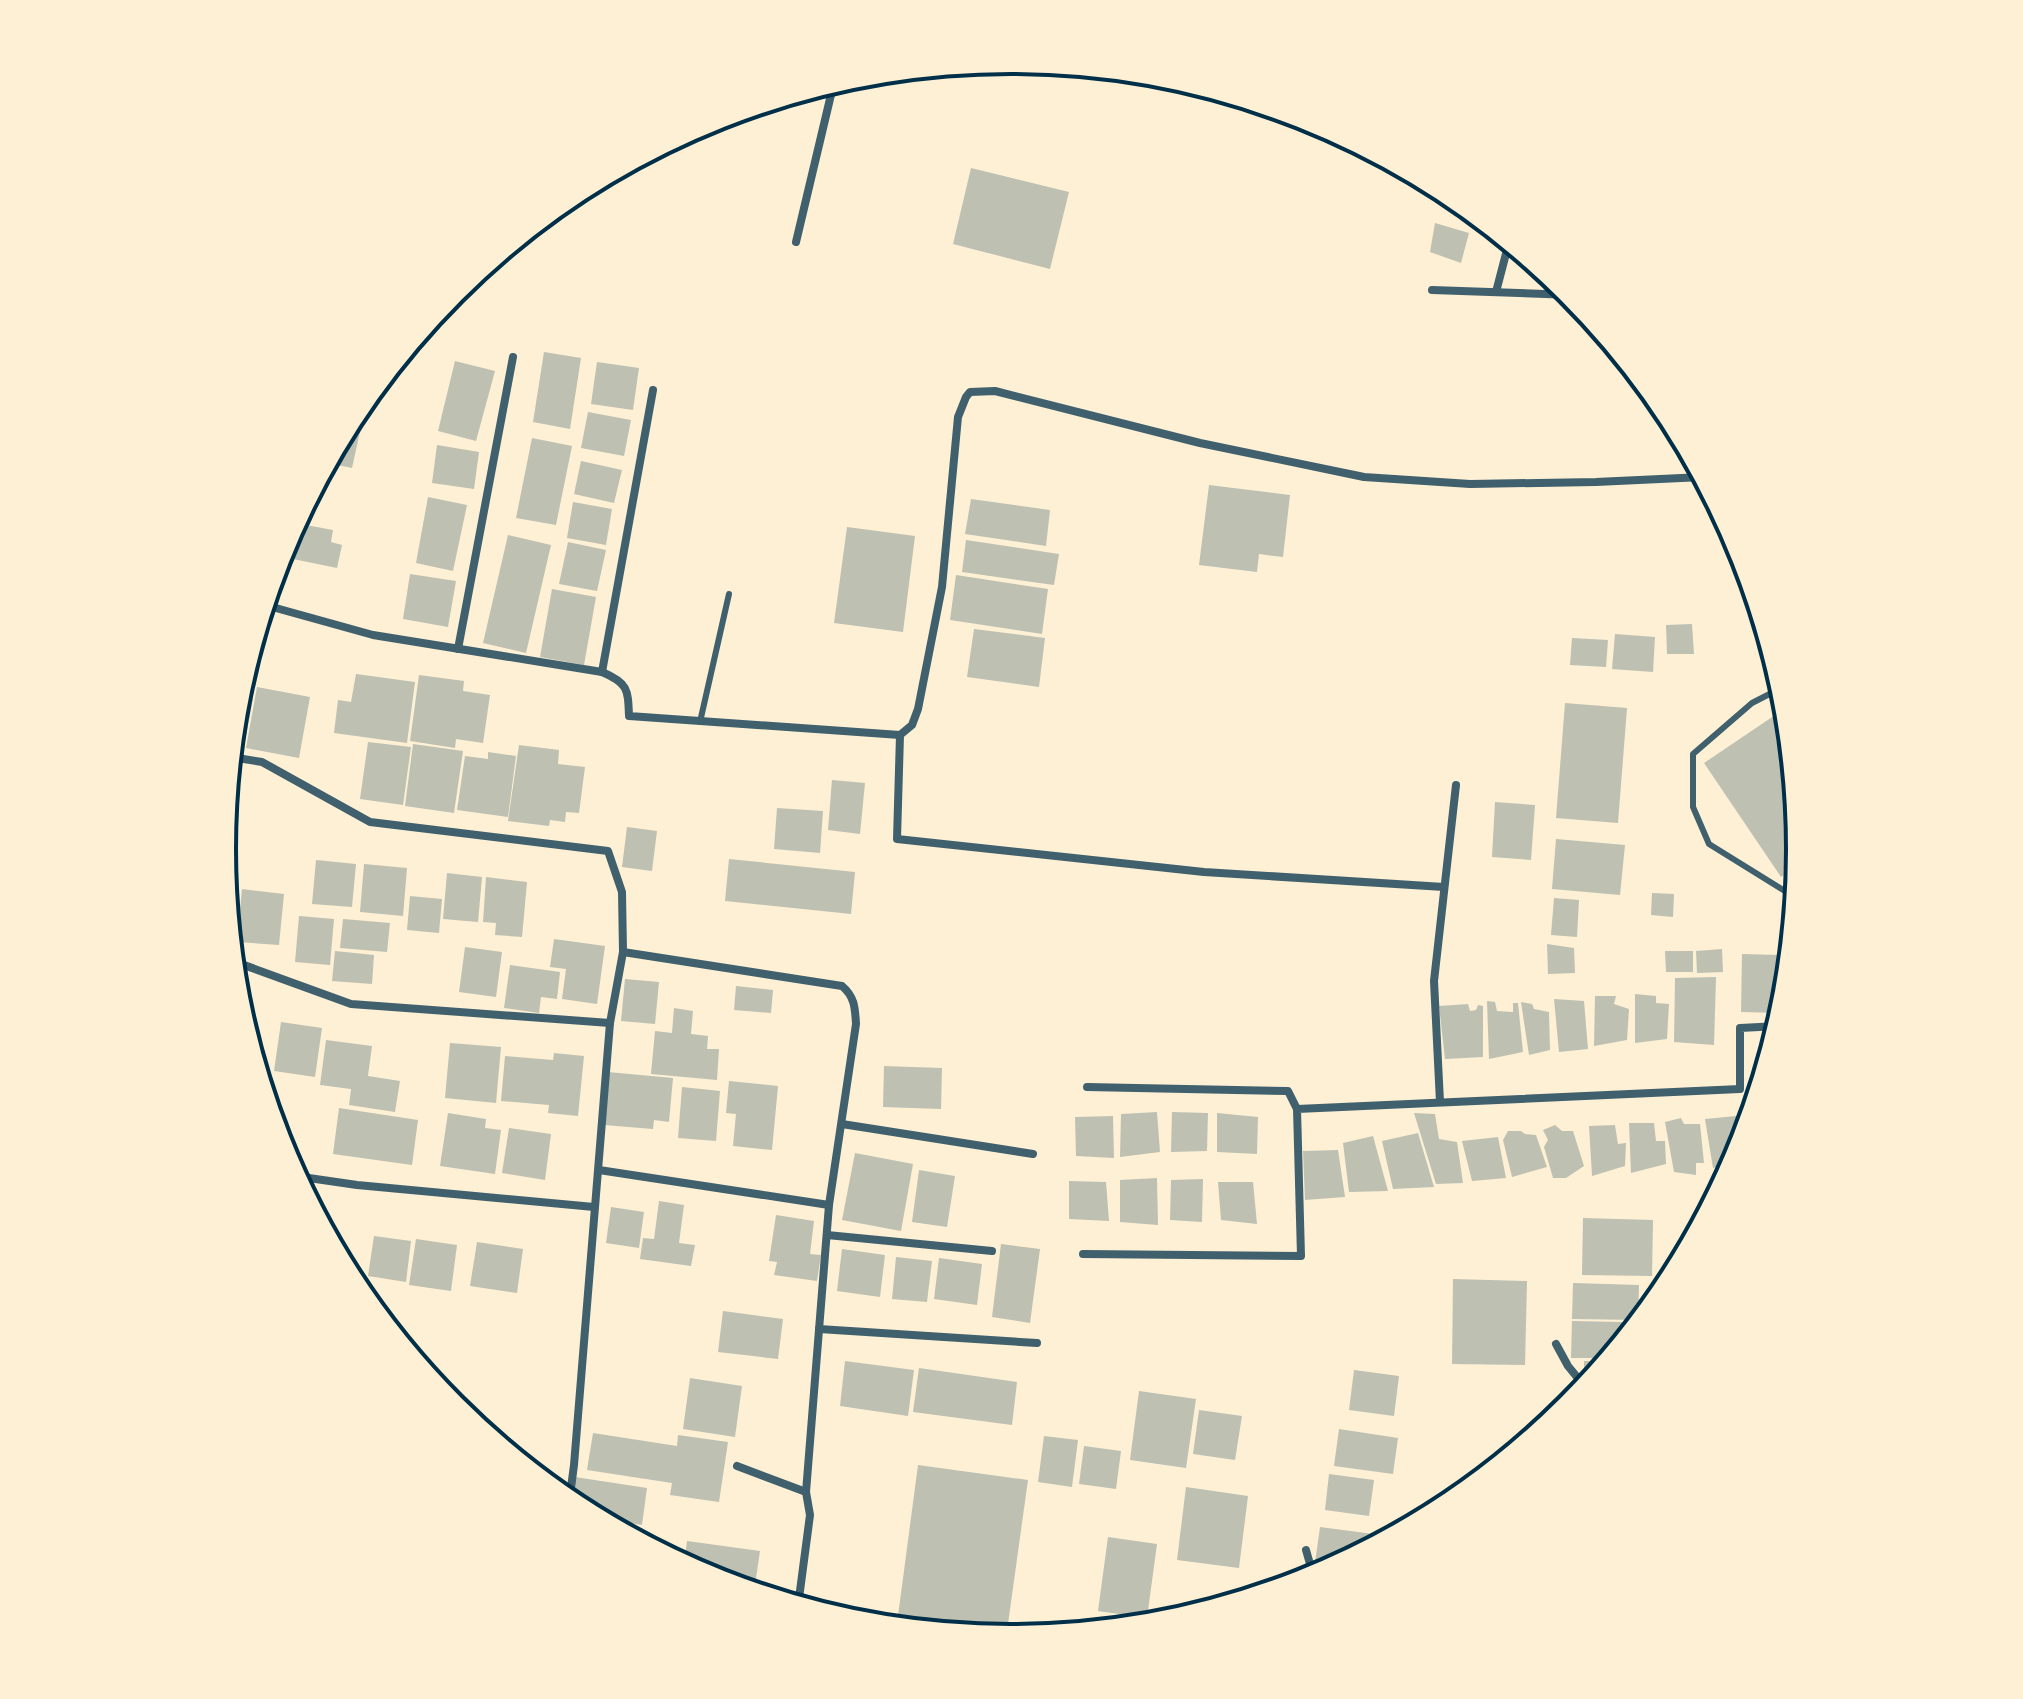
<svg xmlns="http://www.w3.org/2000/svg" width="2023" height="1699" viewBox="0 0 2023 1699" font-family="'Archivo Narrow',sans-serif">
<rect width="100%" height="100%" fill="#fdf0d5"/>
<g fill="#bec0b2">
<polygon points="971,168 1069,192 1050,269 953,244"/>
<polygon points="1435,223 1469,233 1461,263 1430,252"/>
<polygon points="544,352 581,358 570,429 533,422"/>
<polygon points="455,361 495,371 476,441 438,431"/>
<polygon points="597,362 639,368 633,410 591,404"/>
<polygon points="588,412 631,420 624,456 581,448"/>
<polygon points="348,424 361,427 352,468 327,463"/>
<polygon points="532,438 572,446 556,525 516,518"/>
<polygon points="437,445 479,452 474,489 432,483"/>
<polygon points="581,461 622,470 614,503 574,494"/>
<polygon points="1209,485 1290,495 1283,557 1259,554 1257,572 1199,565"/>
<polygon points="428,497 467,505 453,571 416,563"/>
<polygon points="971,499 1050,510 1046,546 965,534"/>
<polygon points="573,502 612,509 606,545 567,538"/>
<polygon points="295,523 333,530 331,542 342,545 337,568 288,558"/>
<polygon points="847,527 915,536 903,632 834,623"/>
<polygon points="508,535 551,545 526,653 483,643"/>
<polygon points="966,540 1059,554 1054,585 962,572"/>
<polygon points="568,542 606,550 597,591 559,584"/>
<polygon points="410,574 456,581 448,627 403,619"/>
<polygon points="956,575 1048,589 1042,634 950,620"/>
<polygon points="552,589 596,597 584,665 540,657"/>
<polygon points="1692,624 1694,654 1667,654 1666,625"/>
<polygon points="974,629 1045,638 1039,687 967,677"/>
<polygon points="1615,634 1655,637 1653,672 1612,669"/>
<polygon points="1572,638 1608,640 1606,667 1570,665"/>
<polygon points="356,674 415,682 407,743 334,733 338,700 351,702"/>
<polygon points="419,675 464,681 463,691 490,695 483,743 456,739 455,748 410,741"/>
<polygon points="240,684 248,686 246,697 253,699 244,746 232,744"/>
<polygon points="257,687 310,697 299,758 246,748"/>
<polygon points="1565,703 1627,708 1618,823 1556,818"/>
<polygon points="1787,707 1801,850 1798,877 1793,869 1781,877 1704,763"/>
<polygon points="368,742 411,747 403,805 360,799"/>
<polygon points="413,744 463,751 454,813 405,806"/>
<polygon points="519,745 559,750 558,764 585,767 579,813 566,812 565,822 550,820 549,826 508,821"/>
<polygon points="488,752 516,756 508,817 457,810 465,756 488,759"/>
<polygon points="832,780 865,783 860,834 828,830"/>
<polygon points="1495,802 1535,805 1531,860 1492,857"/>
<polygon points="777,808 823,811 820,853 774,849"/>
<polygon points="627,827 657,831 652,871 622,867"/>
<polygon points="1556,839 1625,845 1620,895 1552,889"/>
<polygon points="729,859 855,872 851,914 725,901"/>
<polygon points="316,860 356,864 352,907 312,904"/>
<polygon points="364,864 407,868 403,916 360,912"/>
<polygon points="447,873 482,877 478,922 443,919"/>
<polygon points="486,877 527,882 522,937 495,935 496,923 483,922"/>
<polygon points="242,889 284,894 279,945 237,942"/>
<polygon points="1652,893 1674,894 1673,917 1651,915"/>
<polygon points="410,896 442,899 439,933 407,930"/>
<polygon points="1554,898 1579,900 1577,937 1551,935"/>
<polygon points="299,916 334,919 330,965 295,962"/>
<polygon points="343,919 390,923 387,952 340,948"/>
<polygon points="554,939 605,946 597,1004 562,999 566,969 550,967"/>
<polygon points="1547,944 1574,948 1575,973 1548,974"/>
<polygon points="465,947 502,952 496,997 459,992"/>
<polygon points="1722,949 1723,972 1697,973 1696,951"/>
<polygon points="335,951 374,955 372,984 332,981"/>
<polygon points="1665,951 1693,951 1693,972 1666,972"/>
<polygon points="1742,954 1783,955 1782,1013 1741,1012"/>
<polygon points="510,965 560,972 557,999 541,997 539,1013 504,1008"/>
<polygon points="1716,977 1714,1045 1674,1042 1675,978"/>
<polygon points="625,979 659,982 655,1024 621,1021"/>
<polygon points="736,986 773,990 771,1013 734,1010"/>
<polygon points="1635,994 1656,996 1656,1003 1669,1004 1667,1039 1635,1043"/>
<polygon points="1595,996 1616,996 1614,1004 1629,1009 1627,1040 1594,1046"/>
<polygon points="1554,999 1584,1001 1588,1049 1559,1052"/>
<polygon points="1487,1001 1495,1002 1497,1011 1513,1012 1513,1003 1518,1003 1523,1052 1489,1059"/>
<polygon points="1521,1002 1532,1004 1534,1009 1549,1012 1550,1050 1529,1055"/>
<polygon points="1468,1004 1470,1011 1476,1010 1478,1005 1483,1006 1483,1057 1445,1059 1439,1006"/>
<polygon points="674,1008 693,1011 691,1034 708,1036 707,1049 719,1049 717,1080 651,1074 655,1031 672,1033"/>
<polygon points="281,1022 322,1028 315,1077 274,1071"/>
<polygon points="326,1040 372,1046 368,1076 400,1081 395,1112 349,1105 351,1089 320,1085"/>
<polygon points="450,1043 501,1047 496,1103 445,1098"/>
<polygon points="554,1053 584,1056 578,1116 548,1113 549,1105 501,1101 505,1056 553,1060"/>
<polygon points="884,1066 942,1068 941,1109 883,1107"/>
<polygon points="608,1072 673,1078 669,1122 654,1120 653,1129 604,1125"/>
<polygon points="729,1081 778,1086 772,1150 733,1146 736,1114 726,1113"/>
<polygon points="682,1087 720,1091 716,1141 678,1138"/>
<polygon points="339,1108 418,1120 412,1165 333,1154"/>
<polygon points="1157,1112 1160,1152 1120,1157 1121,1114"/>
<polygon points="1172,1112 1208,1113 1207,1151 1171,1152"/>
<polygon points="448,1113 486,1119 485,1128 501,1130 495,1174 440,1166"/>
<polygon points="1217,1113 1258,1117 1257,1154 1217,1152"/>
<polygon points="1414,1113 1435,1114 1439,1139 1457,1142 1463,1183 1436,1184"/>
<polygon points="1113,1116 1114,1158 1076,1156 1075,1117"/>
<polygon points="1736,1116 1737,1135 1745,1137 1741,1152 1735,1162 1713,1168 1705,1119"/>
<polygon points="1681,1118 1684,1124 1700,1124 1704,1163 1696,1163 1696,1175 1674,1172 1665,1122"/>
<polygon points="1629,1123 1654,1123 1656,1141 1665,1141 1666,1164 1631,1173"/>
<polygon points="1555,1125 1562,1131 1573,1131 1584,1166 1566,1178 1553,1178 1544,1147 1548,1140 1543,1130"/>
<polygon points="1615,1125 1618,1144 1626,1143 1625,1166 1592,1176 1589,1126"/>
<polygon points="509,1128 551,1134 545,1180 502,1173"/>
<polygon points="1508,1131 1521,1131 1525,1134 1536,1135 1547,1167 1512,1177 1503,1140"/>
<polygon points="1418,1133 1434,1187 1393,1189 1382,1141"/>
<polygon points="1373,1136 1388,1191 1349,1192 1343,1143"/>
<polygon points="1498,1137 1506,1178 1472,1181 1462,1141"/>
<polygon points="1338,1150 1345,1197 1305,1200 1303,1151"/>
<polygon points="855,1153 913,1164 901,1231 842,1220"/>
<polygon points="919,1170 955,1176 947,1227 912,1222"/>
<polygon points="1157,1178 1158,1225 1120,1222 1120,1180"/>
<polygon points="1203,1179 1202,1222 1170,1220 1171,1180"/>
<polygon points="1069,1181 1106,1182 1109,1221 1069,1219"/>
<polygon points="1218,1182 1253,1182 1257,1224 1221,1220"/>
<polygon points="659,1201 684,1205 679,1243 695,1245 691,1266 640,1259 643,1238 654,1239"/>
<polygon points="611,1207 644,1212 639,1248 606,1243"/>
<polygon points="776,1215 814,1221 810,1254 821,1255 817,1281 774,1275 777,1262 769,1261"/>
<polygon points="1583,1218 1653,1220 1652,1276 1582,1275"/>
<polygon points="374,1236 411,1241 406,1282 368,1276"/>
<polygon points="416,1239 457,1245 451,1291 409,1285"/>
<polygon points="477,1242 523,1249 517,1293 470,1286"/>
<polygon points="1001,1244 1040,1249 1030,1323 992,1317"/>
<polygon points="842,1249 885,1255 880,1297 837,1291"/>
<polygon points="896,1257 932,1261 927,1302 892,1299"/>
<polygon points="939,1258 982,1264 977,1305 934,1299"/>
<polygon points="1453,1279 1527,1281 1525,1365 1452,1364"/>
<polygon points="1573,1283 1639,1285 1638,1320 1572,1319"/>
<polygon points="723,1311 783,1319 778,1359 718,1352"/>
<polygon points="1572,1321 1622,1322 1621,1345 1610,1358 1571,1358"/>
<polygon points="845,1361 914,1370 908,1416 840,1406"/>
<polygon points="1584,1361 1608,1361 1590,1383 1584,1383"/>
<polygon points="919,1368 1017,1382 1012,1425 913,1412"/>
<polygon points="1354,1370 1399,1376 1394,1416 1349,1410"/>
<polygon points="690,1378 742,1386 735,1437 683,1429"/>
<polygon points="1139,1391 1196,1399 1186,1468 1130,1460"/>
<polygon points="1199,1410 1242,1416 1235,1460 1193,1454"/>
<polygon points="1339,1429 1398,1438 1393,1474 1334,1466"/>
<polygon points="593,1433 677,1446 678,1435 728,1442 719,1502 670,1495 672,1483 587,1470"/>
<polygon points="1044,1436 1078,1440 1072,1487 1038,1482"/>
<polygon points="1084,1446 1121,1451 1116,1489 1079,1484"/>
<polygon points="918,1465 1028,1480 1007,1631 898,1616"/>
<polygon points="1329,1474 1374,1480 1369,1516 1325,1510"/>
<polygon points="575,1477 647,1488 642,1525 618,1521 617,1528 614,1528 573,1506"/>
<polygon points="1186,1487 1248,1496 1239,1568 1177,1560"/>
<polygon points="1320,1527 1381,1535 1380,1544 1338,1566 1315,1563"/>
<polygon points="630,1536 665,1541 663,1554"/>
<polygon points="1108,1537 1157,1544 1147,1618 1098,1611"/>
<polygon points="687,1541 760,1551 754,1592 709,1579 684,1565"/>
</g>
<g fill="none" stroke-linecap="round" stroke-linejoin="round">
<g stroke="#3f606c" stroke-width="6">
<polyline points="1783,687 1752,703 1693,754 1693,807 1709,844 1796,898"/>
<polyline points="700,722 729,594"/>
</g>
<g stroke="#3f606c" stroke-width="8">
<polyline points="796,242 834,82"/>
<polyline points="1432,290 1573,295"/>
<polyline points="1496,292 1509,242"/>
<path d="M265 605 373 635 602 672C628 683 628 689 629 716L900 735 912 725 918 709 942 587 958 417 966 397 970 392 995 391 1200 443 1364 477 1470 484 1596 482 1703 477"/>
<polyline points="458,649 513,357"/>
<polyline points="602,672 653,390"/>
<polyline points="900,735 897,839 1204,872 1444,887"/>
<polyline points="231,757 262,762 370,822 608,851 622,892 623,952 610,1023 574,1465 569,1503"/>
<path d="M623 952 842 986C855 997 855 1008 856 1024L829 1205 806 1492"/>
<polyline points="233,961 351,1004 610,1023"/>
<polyline points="1087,1087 1288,1091 1297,1109"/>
<polyline points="1440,1102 1434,981 1456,785"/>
<polyline points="842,1124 1033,1154"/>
<polyline points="599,1170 829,1205"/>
<polyline points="295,1176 357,1185 594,1207"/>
<polyline points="827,1235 992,1251"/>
<polyline points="1083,1254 1301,1256 1297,1109 1740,1089 1740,1028 1779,1026"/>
<polyline points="819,1329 1037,1343"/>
<polyline points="1556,1344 1568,1366 1586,1388"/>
<polyline points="737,1466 806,1492 810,1515 798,1606"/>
<polyline points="1306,1550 1314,1578"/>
<polyline points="1187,1615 1190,1616"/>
</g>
</g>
<path d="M0 0H2023V1699H0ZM236 849a775 775 0 1 1 1550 0a775 775 0 1 1-1550 0Z" fill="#fdf0d5" fill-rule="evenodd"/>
<path fill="none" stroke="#003049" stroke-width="4" d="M236 849a775 775 0 1 1 1550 0a775 775 0 1 1-1550 0Z"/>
</svg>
